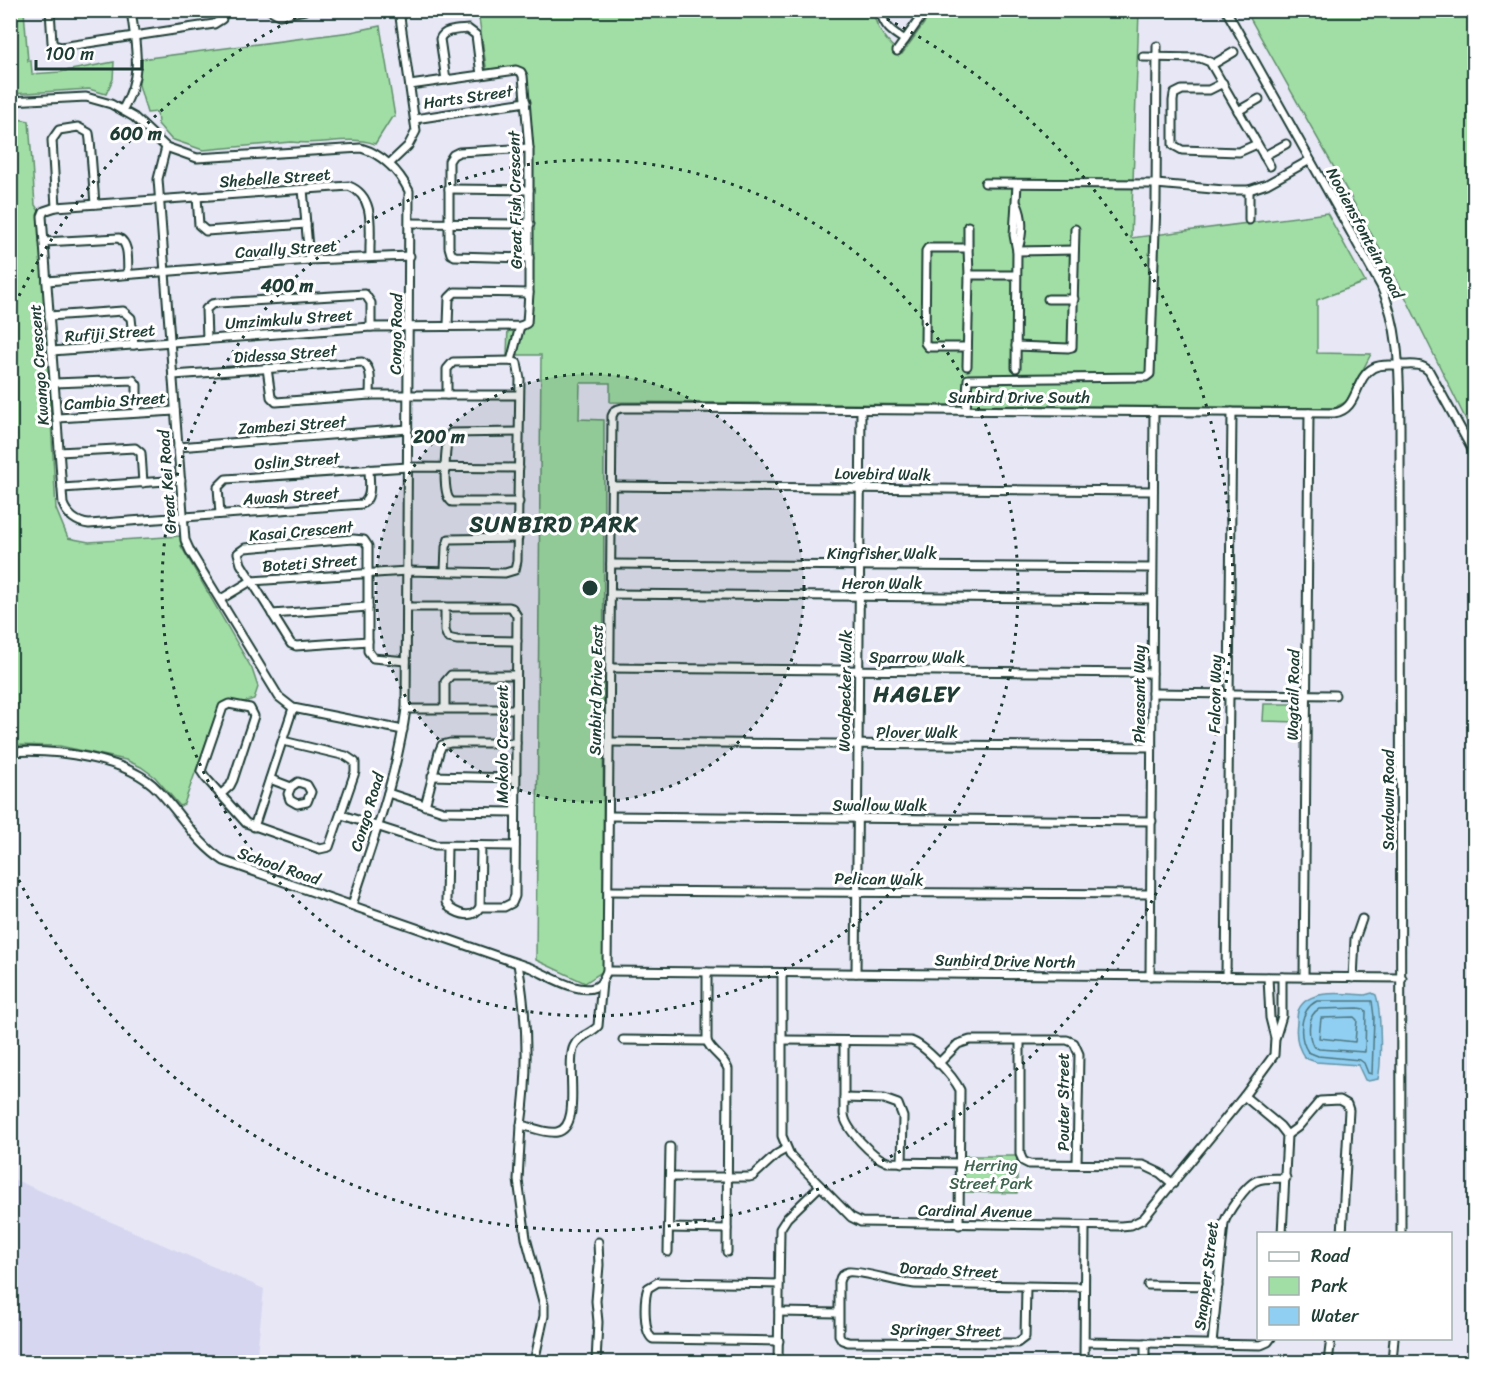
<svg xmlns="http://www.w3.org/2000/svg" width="1485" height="1373" viewBox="0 0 1485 1373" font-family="Sriracha,sans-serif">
<rect width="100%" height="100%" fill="#e7e7f6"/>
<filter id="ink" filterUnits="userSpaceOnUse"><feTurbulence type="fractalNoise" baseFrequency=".0167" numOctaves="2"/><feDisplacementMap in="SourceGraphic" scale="12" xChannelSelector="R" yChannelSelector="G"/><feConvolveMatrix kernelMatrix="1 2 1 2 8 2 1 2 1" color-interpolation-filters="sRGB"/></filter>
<g filter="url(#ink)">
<polygon fill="#d6d6f0" points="11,1178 264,1289 256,1362 11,1362"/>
<g fill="#a1dea5" stroke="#608e6c" stroke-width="1.5">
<polygon points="11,10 24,11 28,61 31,61 32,74 60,72 114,62 113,79 106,94 89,89 11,94"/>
<path d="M478 11H873C876 28 887 44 902 54L933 11H1139L1131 238 1327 213 1365 282 1317 300V353L1371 354 1346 402 1333 408 610 402V383H580L579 419 604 420 603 971 585 983 536 960 541 355H507L508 327 525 326 529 147 522 71 487 73Z"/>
<polygon points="1246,11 1474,11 1474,436 1395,276"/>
<path d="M380 26 395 117H392L375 144C349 135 318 146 291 142L203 150 171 139 158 124 157 112 147 113 139 85 141 59 351 32Z"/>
<polygon points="11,118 29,121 35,205 39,211 56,509 68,538 89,542 181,536 181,546 252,669 258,687 254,699 244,702 229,701 219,706 184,804 180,806 155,777 141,767 126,760 60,746 11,745"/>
<polygon points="1264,704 1299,704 1298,722 1263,721"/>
<polygon points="964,1156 1017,1156 1017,1193 963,1192"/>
</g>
<path fill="#91cff2" stroke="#6395a6" stroke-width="1.5" d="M1372 993 1376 995C1381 1009 1382 1063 1378 1079L1368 1081 1365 1080 1358 1065 1316 1062 1305 1058C1297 1047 1295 1036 1297 1022 1297 1018 1297 1012 1299 1009 1309 988 1346 994 1365 995Z"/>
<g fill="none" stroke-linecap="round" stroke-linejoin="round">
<g stroke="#4d7780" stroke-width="1.5">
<path d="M1317 1001H1372L1374 1017 1372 1074 1368 1073 1364 1063 1360 1060 1318 1056 1308 1052C1298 1037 1299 1010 1317 1001Z"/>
<path d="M1358 1008 1364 1009 1366 1011 1365 1052 1319 1049 1313 1046C1308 1035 1307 1015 1319 1009Z"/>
<polygon points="1354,1017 1357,1020 1355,1042 1319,1038 1321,1018"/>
</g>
<defs>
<g id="minor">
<polyline points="50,10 52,42 54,45 61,47 214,24 222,19 222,10"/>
<polyline points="270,10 279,15 305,10"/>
<path d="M880 10C884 27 892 32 905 40"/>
<path d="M1226 10 1381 286C1401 331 1399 378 1400 426L1401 1234"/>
<polyline points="897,51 926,10"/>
<polyline points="1143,57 1200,58 1210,62 1270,166"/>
<polyline points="1212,65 1234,52"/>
<path d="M446 80 440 39C444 29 458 30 468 29L476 35 481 75"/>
<polyline points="1223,83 1209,90 1182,90 1174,94 1173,101 1173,145 1182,150 1239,152 1257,144"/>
<path d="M10 101 86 97 111 104 134 117 166 147 197 158 361 148C382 154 399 171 409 191L406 709C397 776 373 840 352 905"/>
<path d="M123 109C143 73 136 49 131 10"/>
<polyline points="1238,111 1259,99"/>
<polyline points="415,119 526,102"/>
<polyline points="166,147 158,179 185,540 190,551 279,697 293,708 403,730"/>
<polyline points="529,148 459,152 453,155 449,161 449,247 451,254 455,256 529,258"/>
<polyline points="1264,156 1286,144"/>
<polyline points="389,164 408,146 416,131 399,10"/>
<polyline points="985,183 1156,184 1224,190 1249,190 1267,184 1310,160"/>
<polyline points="303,189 309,260"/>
<polyline points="449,189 529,190"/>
<polyline points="1249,190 1249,220"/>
<polyline points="197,197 199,225 206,231 306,224"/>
<path d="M1017 204C1024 219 1023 233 1018 249"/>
<polyline points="56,207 52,140 59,130 78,127 89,133 90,140 95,204"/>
<polyline points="410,223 530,224"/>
<path d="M44 242 119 238C130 245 127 261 128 273"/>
<polyline points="968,248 968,226"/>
<polyline points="1017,251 1014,235 1017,184"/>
<polyline points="47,281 309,260 410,256"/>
<polyline points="1048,299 1074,299"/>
<polyline points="49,316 123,311 131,318 134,345"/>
<polyline points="448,325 449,298 455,292 529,293"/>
<polyline points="207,339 206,309 212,304 218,303 365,294 371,303 371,327"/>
<polyline points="1016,346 1068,348 1072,347 1075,229"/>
<polyline points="967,347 928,347 925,343 926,251 928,248 968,248 969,275 1016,275"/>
<polyline points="52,351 371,327 521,326 527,323 529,293 529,148 523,76 521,72 516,70 410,85"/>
<polyline points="511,361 520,326"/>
<polyline points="967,366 969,275"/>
<polyline points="267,368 271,397 276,402 370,395 519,395"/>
<polyline points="1016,368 1017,251 1074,250"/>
<path d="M173 375 362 362C373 368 370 383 370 395"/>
<polyline points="54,383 133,380 137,385 137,412"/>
<polyline points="966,410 968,379 1146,377 1150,374 1156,202 1157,46"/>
<polyline points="57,418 175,411"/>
<path d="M518 432 451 433C444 441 444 483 447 494 448 499 449 499 452 502H519"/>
<polyline points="178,447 408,429"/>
<polyline points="59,452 135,448 141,453 143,483"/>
<path d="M369 469C369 481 373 498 362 504L89 524C77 523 67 515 63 504L42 216 44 211 56 207 349 186C377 197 369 232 370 257"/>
<polyline points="612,486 1153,491"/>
<polyline points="62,488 181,480"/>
<polyline points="220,514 218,487 226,479 408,467 519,468"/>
<polygon points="353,539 364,540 368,546 368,641 296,646 291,644 241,564 238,553 245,548"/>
<polyline points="611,564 1152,568"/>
<polyline points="445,571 446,547 449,539 518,538"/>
<polyline points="611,594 1152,599"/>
<polyline points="221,599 251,581 407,571 505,573 515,570 517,561 520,379 517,363 511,361 453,362 447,369 447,395"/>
<path d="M407 607H509L512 608 517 616 515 896 512 903 504 907H480C473 919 460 915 450 908L446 902 447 846"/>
<polyline points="445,607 445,631 448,638 457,640 517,641"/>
<polyline points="272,614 368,607"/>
<polyline points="368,641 368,651 373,658 406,661"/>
<polyline points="610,668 1152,673"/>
<polyline points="1152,693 1335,695"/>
<polyline points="445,708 445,682 451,675 516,675"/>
<polyline points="406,709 516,709"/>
<polyline points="609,742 1152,747"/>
<path d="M10 752C53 749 128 757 158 790 180 813 197 844 224 861L531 968C548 975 584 999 600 984 603 980 605 975 607 971L612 416 615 410 622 408H666L1334 413C1359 410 1354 378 1373 368 1382 363 1392 366 1402 365 1412 365 1421 363 1429 371L1474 453"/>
<polyline points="432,776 515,778"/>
<polyline points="270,779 291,787 298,782 307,785 311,792 307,802 297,804 290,800 288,794 291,787"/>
<polyline points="388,793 443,811 515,812"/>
<polyline points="220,795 230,786 233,780 254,716 250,708 229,704 223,707 201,771 205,777 246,823 320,849 329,847 355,772 355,762 346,756 283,741"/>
<polyline points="425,806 439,752 442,745 450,743 516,743"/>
<polyline points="342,815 435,845 515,846"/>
<polyline points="609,816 1152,821"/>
<polyline points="254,827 293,708"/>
<polyline points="608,891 1150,894"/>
<polyline points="480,907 481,846"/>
<path d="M518 964C527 1016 529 1072 521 1125 531 1127 546 1134 557 1132 583 1127 565 1064 574 1046 578 1036 591 1034 598 1026L602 982"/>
<polyline points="607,971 1402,978"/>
<path d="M707 972V1041C711 1052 724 1057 728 1069L727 1252"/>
<polyline points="782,973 782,1136 790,1155 851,1217 861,1222 1121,1226 1131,1225 1143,1219 1244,1096 1274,1055 1275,1038 1270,1018 1268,977"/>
<polyline points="856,973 861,410"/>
<polyline points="1150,976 1154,411"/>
<polyline points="1226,977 1232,412"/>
<polyline points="1304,977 1309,413"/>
<polyline points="1353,978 1355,939 1362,919"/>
<polyline points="1276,1036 1282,1016 1282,977"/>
<polyline points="623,1040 707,1041"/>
<path d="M783 1040 911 1041C925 1045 953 1076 960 1090L959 1225"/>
<path d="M844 1041V1114C845 1129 873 1157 887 1162L960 1163"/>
<polyline points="1020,1041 1020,1154 1023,1161 1029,1164 1143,1165 1160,1173 1173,1184"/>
<polyline points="938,1064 958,1044 970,1040 1067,1040 1074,1043 1079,1054 1077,1164"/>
<polyline points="1244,1096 1280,1126 1287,1135 1282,1234"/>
<polyline points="844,1098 884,1099 898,1104 903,1117 902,1163"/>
<polyline points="521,1125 518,1180 526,1238 544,1305 544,1316 534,1362"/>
<polyline points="1287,1135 1298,1127 1320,1101 1340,1100 1347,1104 1349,1110 1342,1234"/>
<polyline points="670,1177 749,1177 753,1176 777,1154 786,1149"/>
<polyline points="669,1228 727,1229"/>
<polyline points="668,1252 670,1147"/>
<polyline points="1148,1285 1218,1286"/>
<path d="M1026 1287 1025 1337 1017 1343 848 1342 842 1340 839 1335V1282C840 1277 842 1273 848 1272 860 1270 898 1283 915 1284L1084 1287"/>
<polyline points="779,1312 838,1313"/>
<path d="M779 1341 653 1339C643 1333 644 1298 648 1288L658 1282 779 1284"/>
<polyline points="1085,1342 1261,1345 1268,1342 1271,1338"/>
<path d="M1212 1344 1224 1223C1227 1213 1246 1185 1256 1181 1265 1177 1276 1179 1286 1178"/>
<polyline points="596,1362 598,1322 596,1301 599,1265 598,1242"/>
<polyline points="778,1362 780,1229 787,1218 820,1186"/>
<polyline points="1084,1362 1085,1226"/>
<polyline points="1145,1362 1145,1343"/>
<polyline points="1328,1362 1331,1338"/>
<polyline points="1392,1362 1394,1338"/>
</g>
</defs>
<use href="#minor" stroke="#1f3d34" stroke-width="11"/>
<use href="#minor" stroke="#fff" stroke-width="7"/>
</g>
</g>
<circle cx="590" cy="588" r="214" fill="#1f3d34" fill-opacity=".12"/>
<g fill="none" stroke="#1f3d34" stroke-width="3" stroke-dasharray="3 6">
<circle cx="590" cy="588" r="214"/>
<circle cx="590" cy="588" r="428"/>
<path d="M11 312A642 642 0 0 1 309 11M871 11A642 642 0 1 1 11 864"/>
</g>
<g text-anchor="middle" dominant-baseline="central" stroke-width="6" stroke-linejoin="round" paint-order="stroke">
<g font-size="16" fill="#1f3d34" stroke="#fff">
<text transform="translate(468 97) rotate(-8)">Harts Street</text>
<text transform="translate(275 178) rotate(-4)">Shebelle Street</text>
<text transform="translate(515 200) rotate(-91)">Great Fish Crescent</text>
<text transform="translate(1365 233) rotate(62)">Nooiensfontein Road</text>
<text transform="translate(286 249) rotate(-4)">Cavally Street</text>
<text transform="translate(289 319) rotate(-4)">Umzimkulu Street</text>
<text transform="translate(110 333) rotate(-4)">Rufiji Street</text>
<text transform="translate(396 334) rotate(-89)">Congo Road</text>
<text transform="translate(285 354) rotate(-4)">Didessa Street</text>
<text transform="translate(39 365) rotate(-94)">Kwango Crescent</text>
<text x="1019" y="397">Sunbird Drive South</text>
<text transform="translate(115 401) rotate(-4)">Cambia Street</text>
<text transform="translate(292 425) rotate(-4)">Zambezi Street</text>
<text transform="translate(297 461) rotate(-4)">Oslin Street</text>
<text transform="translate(883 474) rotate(1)">Lovebird Walk</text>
<text transform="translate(167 482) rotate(-94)">Great Kei Road</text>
<text transform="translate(291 496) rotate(-4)">Awash Street</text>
<text transform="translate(301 531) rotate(-5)">Kasai Crescent</text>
<text x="882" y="553">Kingfisher Walk</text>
<text transform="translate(310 563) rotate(-4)">Boteti Street</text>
<text x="882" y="583">Heron Walk</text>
<text x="917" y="657">Sparrow Walk</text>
<text transform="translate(596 690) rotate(-89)">Sunbird Drive East</text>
<text transform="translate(845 691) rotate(-89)">Woodpecker Walk</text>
<text transform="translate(1139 694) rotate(-90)">Pheasant Way</text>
<text transform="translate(1215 694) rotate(-89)">Falcon Way</text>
<text transform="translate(1293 695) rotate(-89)">Wagtail Road</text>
<text x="917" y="732">Plover Walk</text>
<text transform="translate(502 744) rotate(-90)">Mokolo Crescent</text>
<text transform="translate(1388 800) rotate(-90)">Saxdown Road</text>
<text x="880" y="805">Swallow Walk</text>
<text transform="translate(367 812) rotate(-73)">Congo Road</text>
<text transform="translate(279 866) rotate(19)">School Road</text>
<text transform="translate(879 879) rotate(1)">Pelican Walk</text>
<text transform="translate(1005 961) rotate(1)">Sunbird Drive North</text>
<text transform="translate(1063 1102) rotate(-90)">Pouter Street</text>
<text transform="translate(975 1211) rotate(1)">Cardinal Avenue</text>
<text transform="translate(949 1270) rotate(3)">Dorado Street</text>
<text transform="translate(1206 1276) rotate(-83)">Snapper Street</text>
<text transform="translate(946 1330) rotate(1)">Springer Street</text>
</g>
<g font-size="16" fill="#406550" stroke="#fff">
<text x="991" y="1165">Herring<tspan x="991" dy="18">Street Park</tspan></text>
</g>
<g font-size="22" font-weight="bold" letter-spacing="1.5" fill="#1f3d34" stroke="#fff">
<text x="554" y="524">SUNBIRD PARK</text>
<text x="917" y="694">HAGLEY</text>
</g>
</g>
<circle cx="590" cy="588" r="9" fill="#1f3d34" stroke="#fff" stroke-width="3"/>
<g font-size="18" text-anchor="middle" font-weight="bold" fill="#1f3d34" stroke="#fff" stroke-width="6" stroke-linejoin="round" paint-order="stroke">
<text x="136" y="140">600 m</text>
<text x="287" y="292">400 m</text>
<text x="439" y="443">200 m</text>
</g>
<rect width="1485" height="1373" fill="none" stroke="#fff" stroke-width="36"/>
<rect x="18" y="18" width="1449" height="1337" fill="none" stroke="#1f3d34" stroke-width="2" filter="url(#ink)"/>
<rect x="1257" y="1232" width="195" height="108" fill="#ffffff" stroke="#a5b1ae" stroke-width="1.5"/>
<rect x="1269" y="1252" width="30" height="9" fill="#ffffff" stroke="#a5b1ae" stroke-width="1.5"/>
<text x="1311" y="1262" font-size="18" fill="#1f3d34">Road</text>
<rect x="1269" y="1277" width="30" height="18" fill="#a1dea5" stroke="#a5b1ae" stroke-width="1.5"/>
<text x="1311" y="1292" font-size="18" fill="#1f3d34">Park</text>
<rect x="1269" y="1307" width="30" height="18" fill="#91cff2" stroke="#a5b1ae" stroke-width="1.5"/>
<text x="1311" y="1322" font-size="18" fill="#1f3d34">Water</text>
<path d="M36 60v9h106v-9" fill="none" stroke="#1f3d34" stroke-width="3"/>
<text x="45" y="60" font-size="18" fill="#1f3d34" stroke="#ffffff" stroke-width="4.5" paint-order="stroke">100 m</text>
</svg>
